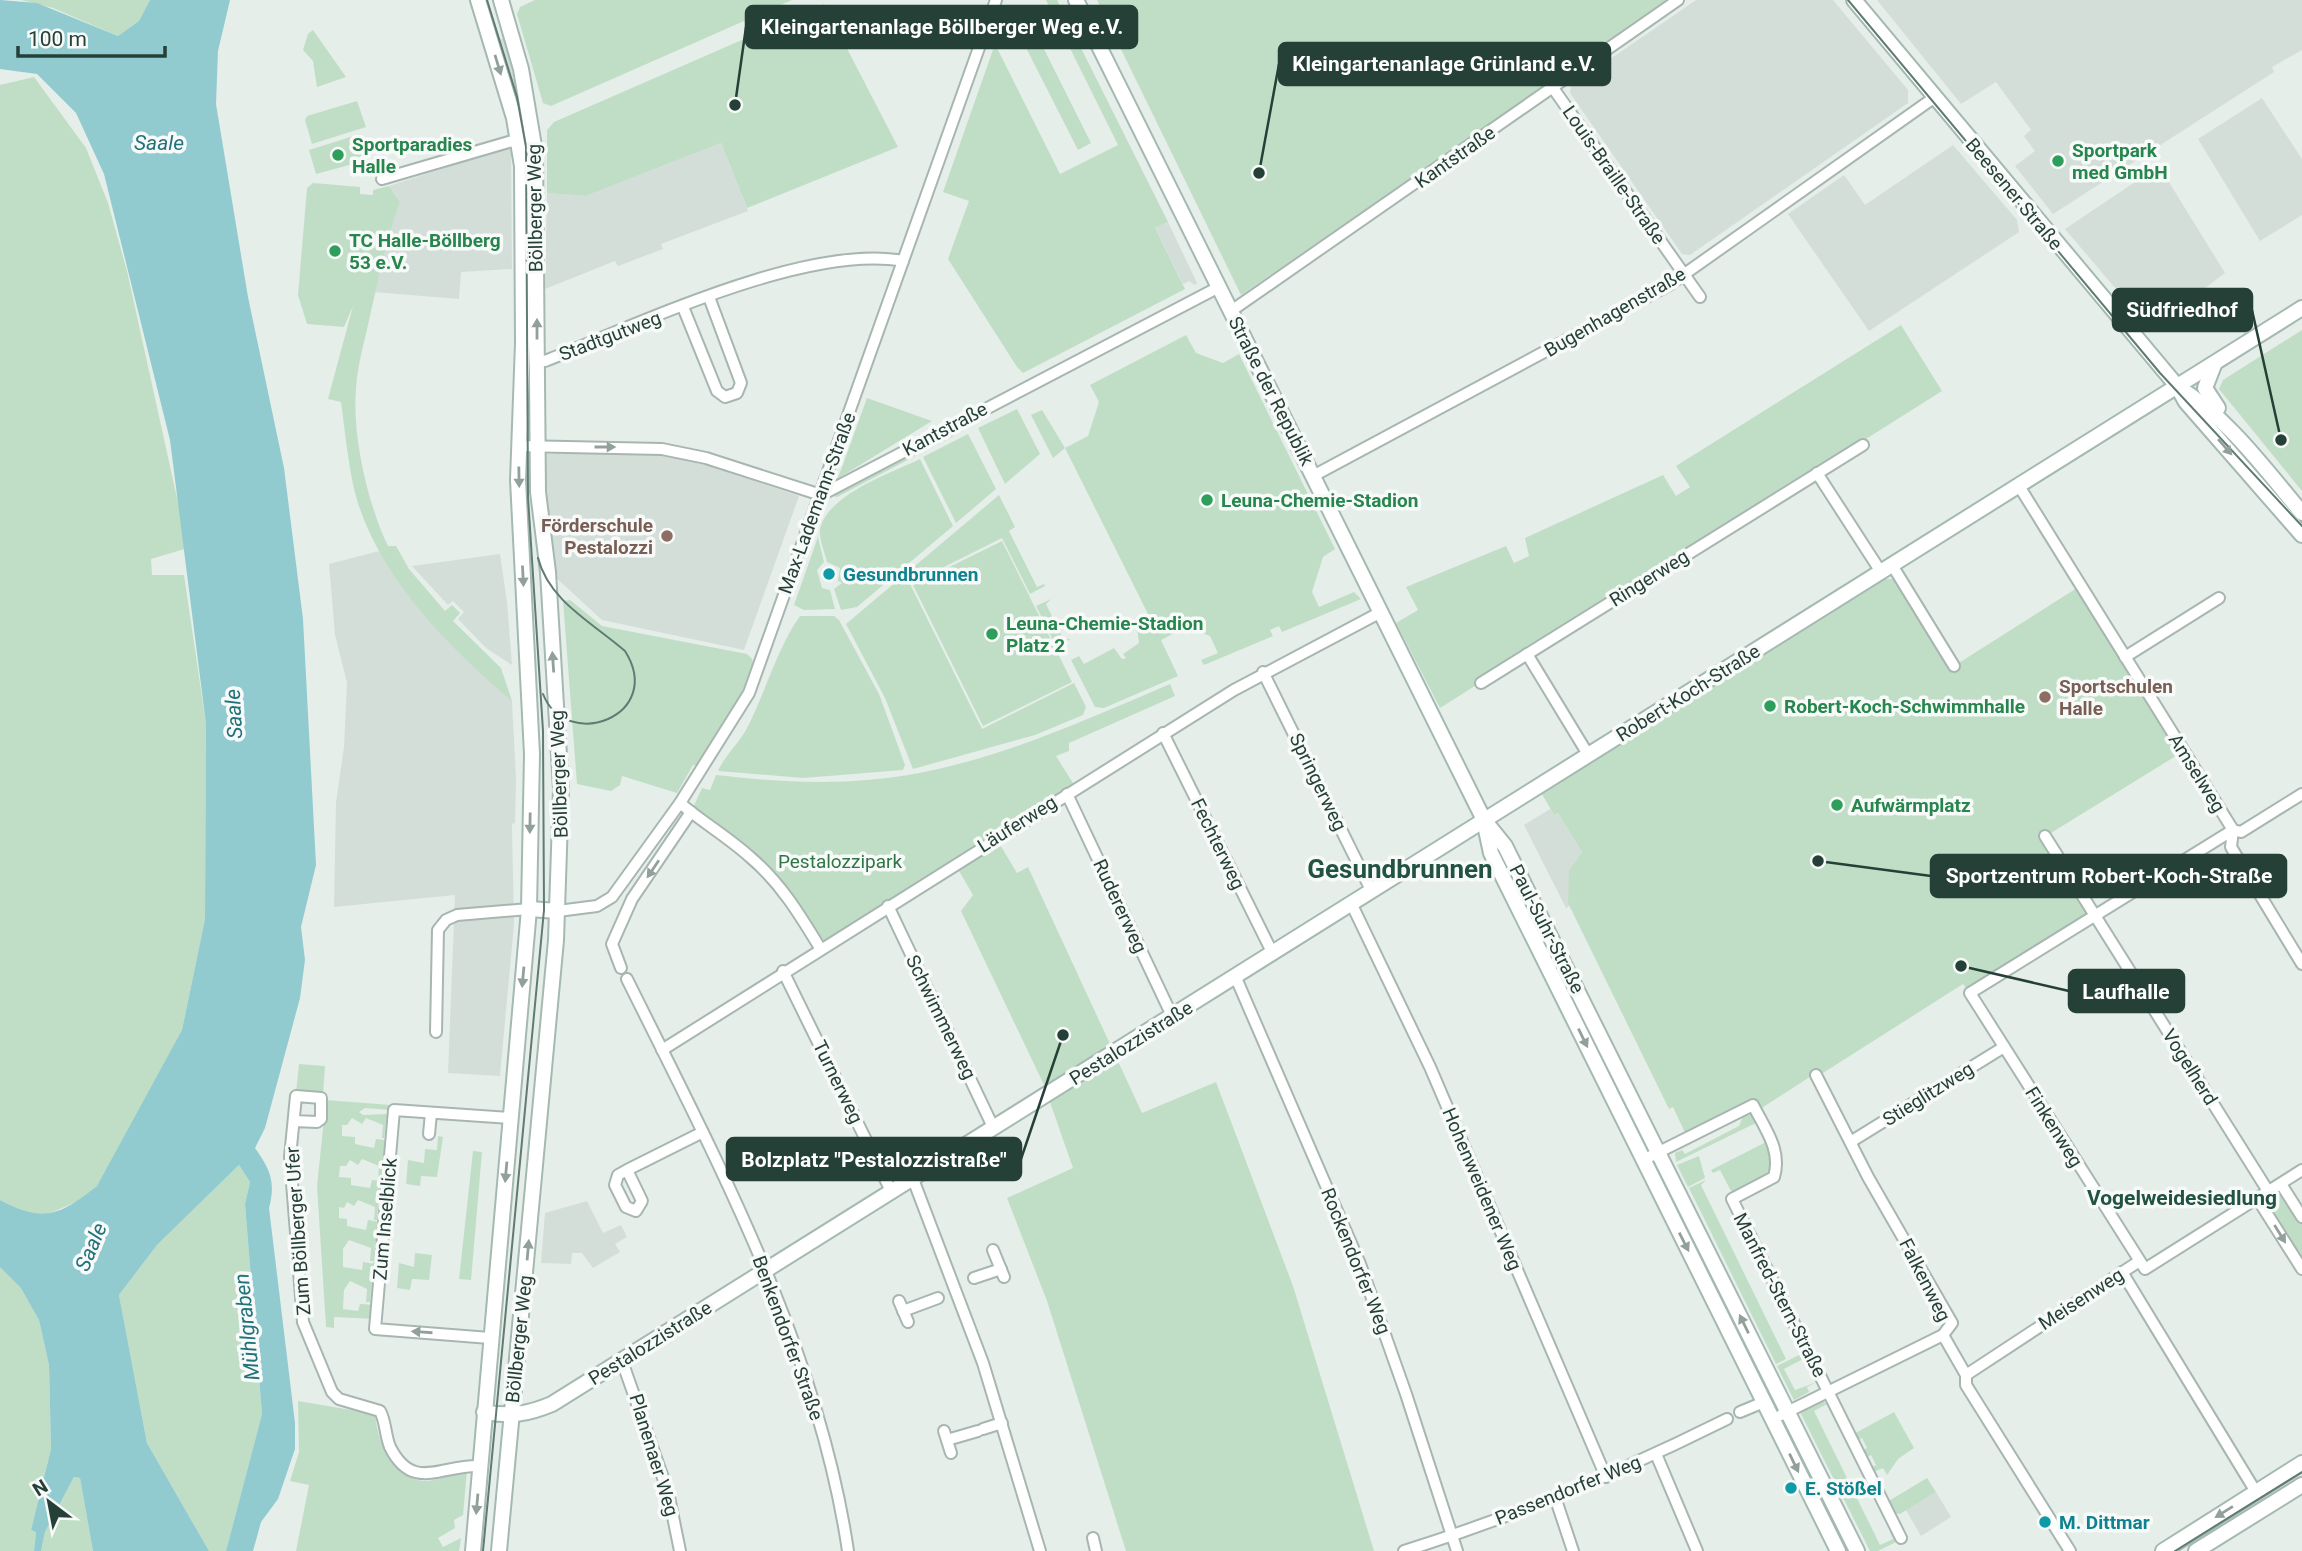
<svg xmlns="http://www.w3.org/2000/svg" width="2302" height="1551" viewBox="0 0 2302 1551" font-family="Roboto,sans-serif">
<rect width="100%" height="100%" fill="#e6eeea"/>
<g fill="#d4ded9">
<polygon points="1696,0 1833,0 1908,90 1908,103 1690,255 1682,254 1570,93 1571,86"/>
<polygon points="1877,0 2302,0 2302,50 2272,67 2274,72 2053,214 2015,166 2035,151 2024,136 2031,130 1996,82 1961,104"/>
<polygon points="510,36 528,113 530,436 526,433 524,163 494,41"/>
<polygon points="2262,98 2302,159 2302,215 2260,241 2198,139"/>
<polygon points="721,143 748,211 661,244 663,249 618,266 615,261 545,289 547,193 586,196"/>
<polygon points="1953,145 2017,220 2019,232 1869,331 1788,214 1844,175 1865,205"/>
<polygon points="511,146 512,269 461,272 459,299 373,292 386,238 400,202 389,186"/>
<polygon points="2159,166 2225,273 2161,321 2135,290 2122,296 2065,229"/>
<polygon points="1168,222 1197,283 1195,285 1189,281 1183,284 1155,228"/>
<polygon points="639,453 662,455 715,467 799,496 744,650 602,620 553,575 544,475 546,454"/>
<polygon points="379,551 428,617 512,701 516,779 515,823 512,824 514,924 500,1076 448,1073 455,895 334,907 336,802 344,747 347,683 335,635 329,564"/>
<polygon points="500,554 507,602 512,665 486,648 458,619 464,612 453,601 448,605 412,566"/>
<polygon points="1550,809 1554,815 1558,813 1582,852 1569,870 1569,906 1566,908 1524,825"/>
<polygon points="587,1201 603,1233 621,1225 627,1237 615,1244 620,1252 593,1268 582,1253 572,1253 571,1264 541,1263 545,1213"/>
<polygon points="1936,1492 1951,1517 1921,1536 1906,1510"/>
</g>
<g fill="#c0dec6">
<polygon points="21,0 150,0 139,21 118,36 53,8"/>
<polygon points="535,0 792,0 551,106 543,103 517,14 520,7"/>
<polygon points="1046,0 1057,0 1168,222 1155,228 1185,289 1023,373 1017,367 948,259 969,201 943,192 995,44 1060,174 1118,145"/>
<polygon points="1097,0 1671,0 1241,295"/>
<polygon points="824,4 898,147 747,208 721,143 586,196 547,193 547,130 554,122"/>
<polygon points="1023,7 1091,143 1078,150 1017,30"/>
<polygon points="313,30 346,77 317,87 313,61 303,50 308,34"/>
<polygon points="34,77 86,148 108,203 127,271 188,548 151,559 152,575 184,575 206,724 205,919 182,1030 113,1164 97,1186 78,1201 46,1215 27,1214 0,1200 0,85"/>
<polygon points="357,101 366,127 312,144 305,120 307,116"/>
<polygon points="360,134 368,160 316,174 309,150"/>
<path d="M313 183 360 187V194L373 195V190L389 186 400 202C386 240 379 277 370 316 365 340 357 366 356 390 352 436 368 505 388 546H396L409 569 445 611 452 605 460 613 453 621 501 668 512 701C448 647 377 575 355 493 348 463 345 432 341 402L328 399 353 306 344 327 307 324 298 295 307 188Z"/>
<polygon points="1901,325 1942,391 1440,708 1396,623 1418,610 1406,587 1506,546 1514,563 1529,556 1525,538 1663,475 1676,496 1690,487 1676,466"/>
<polygon points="2302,330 2302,491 2219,389 2223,380"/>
<polygon points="1186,335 1196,353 1223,363 1239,354 1335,549 1323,557 1312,592 1319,607 1354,592 1361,599 1282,632 1279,626 1270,630 1273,636 1204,665 1201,660 1218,653 1210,636 1186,627 1161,640 1178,676 1104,708 1095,707 1071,660 1079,656 1084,664 1114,648 1122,659 1126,658 1123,654 1139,643 1137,627 1151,620 1065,448 1053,458 1031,415 1042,410 1065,448 1088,436 1099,402 1090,385"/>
<polygon points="867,398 932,421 837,479 841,470"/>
<polygon points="1017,409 1040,454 1005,484 978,428"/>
<polygon points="956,431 963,431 837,497 833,496"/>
<polygon points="968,434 996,489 956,523 923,457"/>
<path d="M920 459 953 526 857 607 841 610 834 589 842 583 838 581 840 568 827 562C825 553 819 539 820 530 826 495 891 473 920 459Z"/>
<polygon points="999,495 1015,527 1009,531 1037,587 1044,584 1045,586 1030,594 1002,538 910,584 982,729 1074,683 1086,707 1083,715 1035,735 913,769 885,698 846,624"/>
<polygon points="818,537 824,562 817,570 822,588 830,590 835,609 804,610 794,605"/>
<polygon points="1002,541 1072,682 983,726 913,585"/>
<polygon points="1883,579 1894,579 1954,666 2080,586 2184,751 2046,836 2094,915 1970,993 1963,984 1823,1073 1816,1073 1760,1109 1757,1104 1688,1139 1673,1107 1669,1109 1568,903 1569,870 1582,852 1558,813 1554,815 1542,794"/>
<polygon points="1051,599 1046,604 1063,639 1071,639 1056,646 1036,606"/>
<path d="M570 600 602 626 747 654C750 657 753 658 753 663 757 681 710 748 699 766L693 765 677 793 622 776 620 785 611 791 577 784 563 601Z"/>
<path d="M800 616H834L839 620 879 694 905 765 903 770 803 778 718 771C724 757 738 744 746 730 766 692 776 650 800 616Z"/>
<path d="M1170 684 1175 696 1069 743V751L1056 756 1076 788 996 838 1017 873 1028 867 1142 1113 1216 1082 1293 1286 1374 1551H1126L1047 1301 1007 1198 1073 1168 1044 1085 961 911 973 895 955 864 820 948 780 888 691 812 702 788 710 790 716 775C783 783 852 786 919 773 1007 756 1088 719 1170 684Z"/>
<polygon points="299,1064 325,1066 323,1095 296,1093"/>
<polygon points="326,1100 391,1105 390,1110 365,1108 359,1112 363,1115 387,1114 384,1138 382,1138 383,1125 366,1118 362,1124 352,1118 347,1125 342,1125 342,1136 355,1137 355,1144 374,1148 376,1139 392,1141 391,1155 383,1155 381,1179 378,1179 379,1166 362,1159 358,1165 350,1160 346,1166 340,1166 339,1177 351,1178 351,1185 370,1188 372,1180 388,1182 387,1196 379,1196 377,1220 374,1220 375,1207 358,1200 354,1206 347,1202 344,1208 339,1207 339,1218 347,1219 347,1226 366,1230 368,1220 385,1223 383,1242 375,1241 374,1261 370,1261 371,1248 349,1240 343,1249 343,1267 362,1270 363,1262 381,1265 379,1284 372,1282 370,1302 366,1302 367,1289 350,1281 344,1290 343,1309 358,1311 360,1304 377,1305 376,1319 334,1317 334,1328 326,1327 317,1186"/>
<polygon points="1744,1114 1751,1115 1758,1122 1676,1162 1675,1153 1682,1150 1685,1154 1739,1126"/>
<polygon points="438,1136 443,1137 437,1177 421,1176 420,1186 406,1184 408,1160 424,1163 425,1149 437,1150"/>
<polygon points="1768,1141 1774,1174 1738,1194 1731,1191 1720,1170 1713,1173 1711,1170"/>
<polygon points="473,1151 482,1152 471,1280 459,1279"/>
<polygon points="1699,1156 1705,1178 1688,1187 1677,1165"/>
<polygon points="239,1165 250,1182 245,1204 262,1414 226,1551 209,1551 147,1443 119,1295 157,1245"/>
<polygon points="1706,1180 1701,1185 1786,1359 1776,1364 1689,1188"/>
<polygon points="2284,1192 2302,1222 2302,1261 2265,1202 2274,1194"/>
<polygon points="0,1240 39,1320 49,1365 51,1449 31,1530 36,1532 34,1551 0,1551"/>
<polygon points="415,1253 432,1255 429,1280 412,1279 410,1290 397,1288 399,1263 414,1267"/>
<polygon points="1803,1353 1805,1358 1784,1369 1795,1390 1817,1382 1807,1387 1809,1392 1794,1400 1777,1366"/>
<polygon points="1821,1400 1827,1404 1814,1411 1880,1545 1893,1539 1890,1532 1893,1530 1898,1541 1878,1551 1870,1551 1799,1410"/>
<path d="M298 1401 375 1414C378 1443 391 1477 423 1481 436 1482 454 1473 467 1470L463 1515 454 1520 455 1528 438 1538 443 1547 461 1538 459 1551H296L309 1485 290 1481 299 1452Z"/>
<polygon points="1894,1412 1914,1448 1898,1459 1887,1475 1883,1468 1871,1473 1869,1469 1876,1465 1871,1455 1864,1459 1860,1452 1867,1448 1862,1438 1855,1441 1852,1435"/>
<polygon points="74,1477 80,1478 93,1551 41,1551 45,1532"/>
<polygon points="1927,1478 1936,1492 1900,1514 1893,1513 1887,1502"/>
</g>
<path fill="#91cbd0" d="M0 0 37 3 118 36 139 21 150 0H230L218 51 216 104 248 297 284 468 303 619 316 865 301 927 305 960 300 998 265 1128 255 1148C270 1169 276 1182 269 1208L295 1423V1449L278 1499 261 1522 253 1551H226L262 1414 245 1204 250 1182 239 1165 157 1245 119 1295 147 1443 209 1551H93L80 1478 74 1477 45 1532 41 1551H34L36 1532 31 1530 51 1449 49 1365 39 1320 21 1288 0 1267V1200C43 1223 59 1216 97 1186L182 1030 205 919 206 724 170 440 104 174 76 113 37 74 0 69Z"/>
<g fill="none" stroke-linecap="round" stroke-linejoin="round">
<defs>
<g id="street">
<polyline points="1553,88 1700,297"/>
<polyline points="382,179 519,139"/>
<polyline points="683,307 717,391 725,397 737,393 741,383 709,297"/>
<polyline points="1231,311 1678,0"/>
<path d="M537 360 545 361C637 325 807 243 903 261"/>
<polyline points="519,446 662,449 706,458 821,495 1219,287"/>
<polyline points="1817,473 1881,572"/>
<polyline points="1313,476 1669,285 1935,97"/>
<polyline points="2019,486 2233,830 2231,847 2302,964"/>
<polyline points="1892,565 1954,666"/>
<polyline points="1527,654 1589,756"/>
<polyline points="2125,657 2219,598"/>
<polyline points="1263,672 1372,892"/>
<polyline points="1481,683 1863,445"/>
<polyline points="1163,733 1273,954"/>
<polyline points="1067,794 1173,1018"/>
<polyline points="2302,794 2241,832 2233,830 1970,993 2145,1269 2302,1170"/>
<path d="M680 803C702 822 728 837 750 857 780 882 800 915 820 948"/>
<polyline points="2045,836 2268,1191"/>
<polyline points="1352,905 1430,1067 1606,1477"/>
<polyline points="888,906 994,1129"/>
<polyline points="558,911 597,906 612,897 680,803 749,693 996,0"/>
<polyline points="621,968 612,944 632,899 691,812"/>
<polyline points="783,971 892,1193"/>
<polyline points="1236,978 1360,1264 1406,1394 1457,1551"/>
<path d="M627 979C717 1161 818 1348 848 1551"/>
<polyline points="436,1032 438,930 446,920 457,915 529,909"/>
<polyline points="662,1050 1234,690 1381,612"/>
<path d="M294 1121 317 1122 321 1119V1098L296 1096 290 1157 303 1322 332 1392 339 1399 380 1411C386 1422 385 1435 390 1447 413 1493 442 1464 480 1466"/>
<polyline points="429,1134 431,1113"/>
<polyline points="1852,1141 2004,1047"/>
<path d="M1643 1160 1753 1105C1765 1129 1782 1150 1774 1177L1732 1199 1901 1538"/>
<polyline points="627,1170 642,1201 636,1211 626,1207 615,1185 618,1175 627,1170 701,1133"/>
<polyline points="913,1179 983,1363 1040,1551"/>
<polyline points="2281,1184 2302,1217"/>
<polyline points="2257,1198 2302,1269"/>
<polyline points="993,1250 1004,1277"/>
<polyline points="2122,1272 2256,1492"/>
<polyline points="974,1278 1001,1269"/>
<polyline points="899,1301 908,1322"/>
<polyline points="903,1311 938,1298"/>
<polyline points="1943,1335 1966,1375 1966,1385 2070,1551"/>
<polyline points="490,1338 375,1329 394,1110 511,1118"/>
<polyline points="622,1361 668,1492 680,1551"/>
<polyline points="1966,1375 2138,1262"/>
<polyline points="1740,1412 1764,1402"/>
<polyline points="1781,1415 1943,1335 1952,1323 1868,1177 1816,1075"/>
<polyline points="983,1429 1002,1423"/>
<polyline points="944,1431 951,1453"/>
<polyline points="947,1440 978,1431"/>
<polyline points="1656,1454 1697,1551"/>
<polyline points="1555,1497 1573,1551"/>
<polyline points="1093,1538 1096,1551"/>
<path d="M1404 1551C1516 1516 1623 1471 1727 1419"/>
</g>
<g id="secondary">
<polyline points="1076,0 1484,820 1505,846 1857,1551"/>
<polyline points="1854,0 2177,386 2186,402 2302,535"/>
<polyline points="2214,365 2205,388 2218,408"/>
<path d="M2178 387C2227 417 2265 469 2302 513"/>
<polyline points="1485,825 1491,853 1838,1551"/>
<polyline points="529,909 558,911"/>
<path d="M484 1412C510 1417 528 1414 552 1404L2302 308"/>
<polyline points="473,1551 529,909 532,754 518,480 523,343 522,166 514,118 478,0"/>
<polyline points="499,1551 556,940 561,789 548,572 538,492 535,152 521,69 501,0"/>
<polyline points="2163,1551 2302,1463"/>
<polyline points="2196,1551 2302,1485"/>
</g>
</defs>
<use href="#street" stroke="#a8b6b1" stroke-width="14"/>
<use href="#secondary" stroke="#a4b9b1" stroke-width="18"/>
<use href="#street" stroke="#fff" stroke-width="10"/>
<use href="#secondary" stroke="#fff" stroke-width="14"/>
<g stroke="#607b72" stroke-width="2">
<polyline points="1848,0 2160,373 2302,526"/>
<path d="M538 558C549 601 593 623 625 651 666 716 566 753 543 694"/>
<polyline points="483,1551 544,910 543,731 528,497 526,147 517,97 487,0"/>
<polyline points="2175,1551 2302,1472"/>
</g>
</g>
<defs><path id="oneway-solid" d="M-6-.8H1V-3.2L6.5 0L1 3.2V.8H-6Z" transform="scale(1.75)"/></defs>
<g fill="#92a09b">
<use href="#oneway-solid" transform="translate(498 65) rotate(73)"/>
<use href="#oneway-solid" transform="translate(537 329) rotate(-90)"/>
<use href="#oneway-solid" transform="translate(605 447)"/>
<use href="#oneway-solid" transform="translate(2225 447) rotate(49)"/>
<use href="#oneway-solid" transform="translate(519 477) rotate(89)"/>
<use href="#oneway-solid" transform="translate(523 576) rotate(87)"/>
<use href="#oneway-solid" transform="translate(553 662) rotate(-94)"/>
<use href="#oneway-solid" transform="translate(530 823) rotate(91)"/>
<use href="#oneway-solid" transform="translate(653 869) rotate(124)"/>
<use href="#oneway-solid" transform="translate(523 977) rotate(95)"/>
<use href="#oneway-solid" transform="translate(1583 1038) rotate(64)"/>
<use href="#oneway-solid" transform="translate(506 1172) rotate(95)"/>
<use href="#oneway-solid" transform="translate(2280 1234) rotate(58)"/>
<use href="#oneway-solid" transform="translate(1684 1242) rotate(63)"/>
<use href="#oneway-solid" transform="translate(528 1250) rotate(-85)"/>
<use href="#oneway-solid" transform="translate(1744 1324) rotate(-116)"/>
<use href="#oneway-solid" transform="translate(422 1332) rotate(-176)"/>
<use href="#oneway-solid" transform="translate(1794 1463) rotate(64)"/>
<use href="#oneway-solid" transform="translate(477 1504) rotate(95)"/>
<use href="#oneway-solid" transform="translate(2224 1512) rotate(148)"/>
</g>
<g fill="#2e9e5b" stroke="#f7faf8" stroke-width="2.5">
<circle cx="338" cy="155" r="7"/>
<circle cx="2058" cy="161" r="7"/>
<circle cx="335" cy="251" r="7"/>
<circle cx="1207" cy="500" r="7"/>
<circle cx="992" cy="634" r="7"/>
<circle cx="1770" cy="706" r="7"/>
<circle cx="1837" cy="805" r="7"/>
</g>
<g fill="#8d6e63" stroke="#f7faf8" stroke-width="2.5">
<circle cx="667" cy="536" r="7"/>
<circle cx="2045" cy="697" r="7"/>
</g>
<g fill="#0f9aa8" stroke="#f7faf8" stroke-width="2.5">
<circle cx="829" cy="574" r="7"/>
<circle cx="1791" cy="1488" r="7"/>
<circle cx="2045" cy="1522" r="7"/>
</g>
<g text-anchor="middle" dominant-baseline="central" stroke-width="7" stroke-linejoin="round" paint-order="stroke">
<g font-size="19" font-weight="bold" fill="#27864d" stroke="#f7faf8" text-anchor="start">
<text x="352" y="144">Sportparadies<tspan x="352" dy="22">Halle</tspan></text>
<text x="2072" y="150">Sportpark<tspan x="2072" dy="22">med GmbH</tspan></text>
<text x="349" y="240">TC Halle-Böllberg<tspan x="349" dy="22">53 e.V.</tspan></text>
<text x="1221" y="500">Leuna-Chemie-Stadion</text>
<text x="1006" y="623">Leuna-Chemie-Stadion<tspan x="1006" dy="22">Platz 2</tspan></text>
<text x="1784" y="706">Robert-Koch-Schwimmhalle</text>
<text x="1851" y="805">Aufwärmplatz</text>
</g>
<g font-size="19" fill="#254037" stroke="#f7faf8">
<text transform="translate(1455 157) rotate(-35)">Kantstraße</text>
<text transform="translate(1614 175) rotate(55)">Louis-Braille-Straße</text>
<text transform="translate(2014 194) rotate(50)">Beesener Straße</text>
<text transform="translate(535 208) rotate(-91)">Böllberger Weg</text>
<text transform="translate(1615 312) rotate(-30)">Bugenhagenstraße</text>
<text transform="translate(610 336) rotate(-21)">Stadtgutweg</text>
<text transform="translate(1271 391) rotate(63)">Straße der Republik</text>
<text transform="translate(945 429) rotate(-28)">Kantstraße</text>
<text transform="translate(817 503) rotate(-70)">Max-Lademann-Straße</text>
<text transform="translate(1649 578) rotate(-32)">Ringerweg</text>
<text transform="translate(1688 693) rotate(-32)">Robert-Koch-Straße</text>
<text transform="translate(2197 773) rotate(58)">Amselweg</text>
<text transform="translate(559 774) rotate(-92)">Böllberger Weg</text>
<text transform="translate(1318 782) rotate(64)">Springerweg</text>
<text transform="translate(1017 824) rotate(-32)">Läuferweg</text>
<text transform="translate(1218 844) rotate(64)">Fechterweg</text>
<text transform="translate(1120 906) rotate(65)">Rudererweg</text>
<text transform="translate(1547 929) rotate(63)">Paul-Suhr-Straße</text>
<text transform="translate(941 1017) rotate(64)">Schwimmerweg</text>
<text transform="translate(1131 1043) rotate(-32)">Pestalozzistraße</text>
<text transform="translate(2190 1067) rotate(58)">Vogelherd</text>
<text transform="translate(838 1082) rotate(64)">Turnerweg</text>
<text transform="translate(1928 1094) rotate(-32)">Stieglitzweg</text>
<text transform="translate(2054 1127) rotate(58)">Finkenweg</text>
<text transform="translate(1482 1189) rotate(67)">Hohenweidener Weg</text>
<text transform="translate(385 1219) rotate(-85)">Zum Inselblick</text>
<text transform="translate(298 1231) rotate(-94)">Zum Böllberger Ufer</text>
<text transform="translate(1356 1261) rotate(68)">Rockendorfer Weg</text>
<text transform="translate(1925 1280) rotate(63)">Falkenweg</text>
<text transform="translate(1780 1295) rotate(63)">Manfred-Stern-Straße</text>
<text transform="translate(2081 1299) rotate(-33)">Meisenweg</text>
<text transform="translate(788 1338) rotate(70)">Benkendorfer Straße</text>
<text transform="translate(519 1339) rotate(-84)">Böllberger Weg</text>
<text transform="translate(650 1343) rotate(-32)">Pestalozzistraße</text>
<text transform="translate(654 1455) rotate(73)">Planenaer Weg</text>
<text transform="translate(1568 1490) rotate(-22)">Passendorfer Weg</text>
</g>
<g font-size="19" font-weight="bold" fill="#785e54" stroke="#f7faf8" text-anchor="end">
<text x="653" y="525">Förderschule<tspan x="653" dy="22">Pestalozzi</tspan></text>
<text x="2059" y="686" text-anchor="start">Sportschulen<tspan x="2059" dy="22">Halle</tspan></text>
</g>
<g font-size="19" font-weight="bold" fill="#0d838f" stroke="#f7faf8" text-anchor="start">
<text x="843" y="574">Gesundbrunnen</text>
<text x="1805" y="1488">E. Stößel</text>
<text x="2059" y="1522">M. Dittmar</text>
</g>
<g font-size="19" fill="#307546" stroke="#f7faf8">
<text x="840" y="861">Pestalozzipark</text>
</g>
<g font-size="21" font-style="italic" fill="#21727a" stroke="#f7faf8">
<text x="159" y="143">Saale</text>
<text transform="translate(234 714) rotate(-93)">Saale</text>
<text transform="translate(91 1247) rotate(-67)">Saale</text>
<text transform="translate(247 1327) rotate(-96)">Mühlgraben</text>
</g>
<g font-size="21" font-weight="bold" fill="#215242" stroke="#f7faf8">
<text x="2182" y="1198">Vogelweidesiedlung</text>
</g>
<g font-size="26" font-weight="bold" fill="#215242" stroke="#f7faf8">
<text x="1400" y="869">Gesundbrunnen</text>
</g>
</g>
<path fill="none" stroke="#254037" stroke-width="2.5" d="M735 105L746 27M1259 173L1279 64M2281 440L2252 310M1818 861L1931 876M1961 966L2069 991M1063 1035L1021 1159"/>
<g fill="#254037" stroke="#f7faf8" stroke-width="2.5">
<circle cx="735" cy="105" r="7"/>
<circle cx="1259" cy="173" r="7"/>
<circle cx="2281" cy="440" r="7"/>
<circle cx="1818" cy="861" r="7"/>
<circle cx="1961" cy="966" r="7"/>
<circle cx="1063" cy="1035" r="7"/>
</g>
<g fill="#254037" stroke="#254037" stroke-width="2.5">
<rect x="746" y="6" width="391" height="42" rx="7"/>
<rect x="1279" y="43" width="331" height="42" rx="7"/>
<rect x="2113" y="289" width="139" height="42" rx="7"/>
<rect x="1931" y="855" width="355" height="42" rx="7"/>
<rect x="2069" y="970" width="115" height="42" rx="7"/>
<rect x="727" y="1138" width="294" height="42" rx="7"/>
</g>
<g font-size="21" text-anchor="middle" font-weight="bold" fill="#fff">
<text x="942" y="34">Kleingartenanlage Böllberger Weg e.V.</text>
<text x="1444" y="71">Kleingartenanlage Grünland e.V.</text>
<text x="2182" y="317">Südfriedhof</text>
<text x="2109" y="883">Sportzentrum Robert-Koch-Straße</text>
<text x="2126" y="999">Laufhalle</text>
<text x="874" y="1167">Bolzplatz "Pestalozzistraße"</text>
</g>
<g transform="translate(49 1502) rotate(328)" stroke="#f7faf8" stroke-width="5" paint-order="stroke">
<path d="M0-5L12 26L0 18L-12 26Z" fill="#254037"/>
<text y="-10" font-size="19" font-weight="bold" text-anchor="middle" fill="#254037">N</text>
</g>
<path d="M18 46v10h147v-10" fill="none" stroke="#254037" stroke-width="3.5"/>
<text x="28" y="46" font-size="21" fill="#254037" stroke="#f7faf8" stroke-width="5" paint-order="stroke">100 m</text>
</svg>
